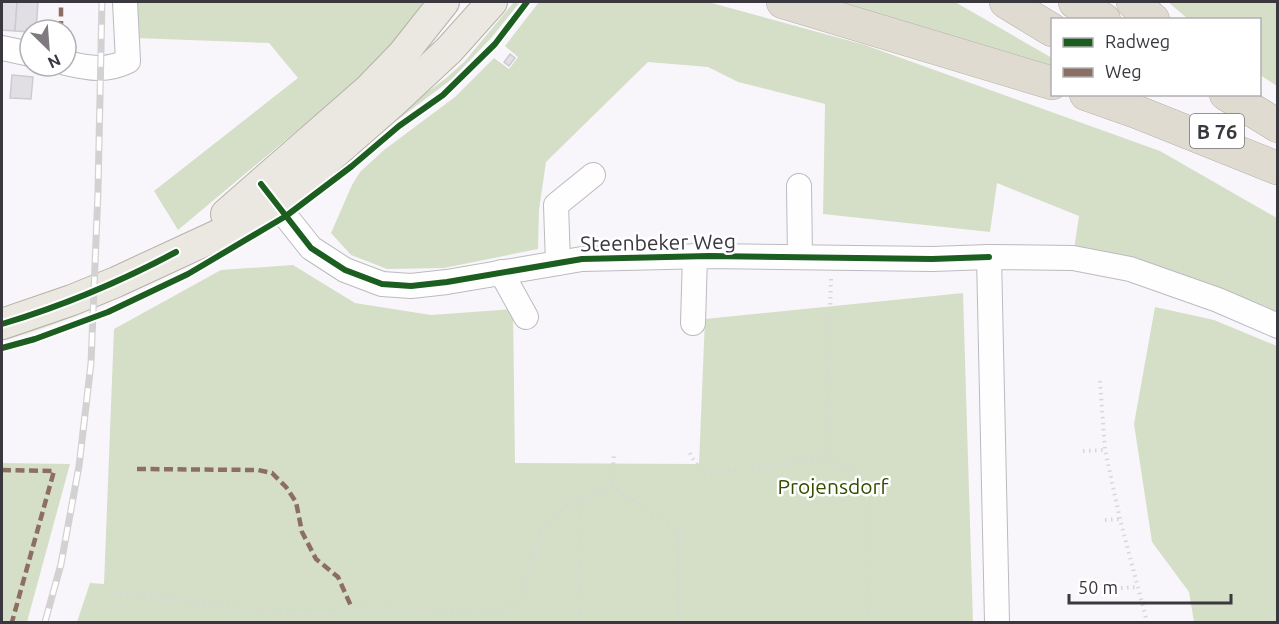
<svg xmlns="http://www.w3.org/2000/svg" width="1279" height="624" viewBox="0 0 1279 624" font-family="Ubuntu,sans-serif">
<rect width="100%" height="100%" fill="#f9f6fb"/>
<g fill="#d5dfc8">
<polygon points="131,2 426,2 408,26 354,83 178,230 154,191 298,78 269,43 135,38"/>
<polygon points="514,2 520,2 492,37 452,79 388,127 347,162 403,110 445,79 465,61"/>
<polygon points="539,2 708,2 865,45 1160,151 1277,218 1277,321 1074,249 1079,216 997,183 990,232 823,214 825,104 738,82 708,67 648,62 546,162 539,210 538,249 444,268 387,269 351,255 331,233 352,185 360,172 384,150 455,97 494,58 509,69 518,57 505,46"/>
<polygon points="831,2 955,2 1052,58 1052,71"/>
<polygon points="1168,2 1277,2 1277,86 1260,75 1260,20 1188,19"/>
<path d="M220 249C150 286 78 319 2 341V336Z"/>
<polygon points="293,265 355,303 431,315 513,309 515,463 699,464 705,319 963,293 973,622 77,622 90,583 104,584 114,329 221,270"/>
<polygon points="1155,307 1214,320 1277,346 1277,622 1194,622 1189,592 1152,542 1134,424"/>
<polygon points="2,463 70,464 27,622 2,622"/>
</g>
<g fill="#e1dfe4" stroke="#cdcbd0" stroke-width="1.5">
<polygon points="2,2 17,2 15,31 2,30"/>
<polygon points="17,2 38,2 36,30 30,30 30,32 15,31"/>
<polygon points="510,54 515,58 509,66 504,62"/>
<polygon points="12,75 33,77 31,99 10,98"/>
</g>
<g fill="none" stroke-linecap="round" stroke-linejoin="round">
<defs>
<g id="minor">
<polyline points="2,48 30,54"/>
<path d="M66 63C88 68 106 72 128 61L125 2"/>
<polyline points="799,186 800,257"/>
<polyline points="264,189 311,248 345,270 382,284 411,286 447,282 582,259 709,256 932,259 989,257 1073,258 1130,269 1218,300 1278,326"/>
<polyline points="989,257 997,622"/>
<polyline points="558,263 556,205 593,175"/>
<polyline points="501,272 526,317"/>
<polyline points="693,323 695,256"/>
</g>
<g id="major">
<polyline points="226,214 369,89 402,55 444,2"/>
<polyline points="2,324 72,300 116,282 224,232 258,213 304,180 391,104 449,50 492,2"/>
</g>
<g id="highway">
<polyline points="783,2 1052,83"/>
<polyline points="1006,2 1052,30"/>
<polyline points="1075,2 1104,20"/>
<polyline points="1133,2 1153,20"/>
<polyline points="1086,94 1137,112 1277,168"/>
<polyline points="1226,94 1278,126"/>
</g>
</defs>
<use href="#minor" stroke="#bcbabf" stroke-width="26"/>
<use href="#major" stroke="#b6b1a7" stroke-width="32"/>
<use href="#highway" stroke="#b6b1a7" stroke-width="34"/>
<g stroke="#d8d6d8" stroke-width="4" stroke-dasharray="1.5 4.5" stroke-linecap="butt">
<polyline points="831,279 826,457 861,474 870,489 868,622"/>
<polyline points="1100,381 1105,450 1120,519 1147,622"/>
<polyline points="1083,451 1105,450"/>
<path d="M690 453C695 464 700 469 711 474L826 457"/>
<polyline points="612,487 679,532 679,622"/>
<polyline points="1105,520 1120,519"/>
<polyline points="1121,588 1137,587"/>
<path d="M114 592 324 618 340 607 351 606 499 612 517 601 522 594 541 528C551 514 566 506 581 498"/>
<polyline points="579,622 581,498 612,487 614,452"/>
</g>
<use href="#minor" stroke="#fefefe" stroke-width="24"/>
<use href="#major" stroke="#ebe8e2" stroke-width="30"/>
<use href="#highway" stroke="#e0dbd0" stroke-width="33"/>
<defs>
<polyline id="rail" points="45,622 61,564 79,466 91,363 98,191 102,2"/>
</defs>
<use href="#rail" stroke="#d3d2d3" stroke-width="7"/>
<use href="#rail" stroke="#fff" stroke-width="4.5" stroke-dasharray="14" stroke-linecap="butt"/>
<g stroke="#8d6e63" stroke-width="4.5" stroke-dasharray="9 4.5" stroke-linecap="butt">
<polyline points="61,30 61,2"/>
<polyline points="137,469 258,470 272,473 286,487 296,502 302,532 316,559 338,577 351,606"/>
<polyline points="2,470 54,471 12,622"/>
</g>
<defs>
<g id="cycleway">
<polyline points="261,184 311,248 345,270 382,284 411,286 447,282 582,259 709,256 932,259 989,257"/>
<path d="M2 324C62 306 120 282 176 252"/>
<polyline points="2,348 35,339 108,312 188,274 286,216 352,166 399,126 443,95 495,44 527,2"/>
</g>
</defs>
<use href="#cycleway" stroke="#fff" stroke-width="10"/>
<use href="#cycleway" stroke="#1b5e20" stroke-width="6"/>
</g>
<g text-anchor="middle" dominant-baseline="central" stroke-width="5" stroke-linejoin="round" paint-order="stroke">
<rect fill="#fff" stroke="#767378" stroke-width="1.5" x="1190" y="114" width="54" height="34" rx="4.5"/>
<g font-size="20" font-weight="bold" fill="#3b373e">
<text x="1217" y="131">B 76</text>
</g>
<g font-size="21" fill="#3b373e" stroke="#fff">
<text transform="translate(658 242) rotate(-1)">Steenbeker Weg</text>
</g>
<g font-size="21" fill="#364d00" stroke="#fff">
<text x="833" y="486">Projensdorf</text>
</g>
</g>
<rect width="1279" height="624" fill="none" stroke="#3b373e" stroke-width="6"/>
<rect x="1051" y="18" width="210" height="78" fill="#ffffff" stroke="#b1afb2" stroke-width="1.5"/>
<rect x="1063" y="38" width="30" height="9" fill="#1b5e20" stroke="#b1afb2" stroke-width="1.5"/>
<text x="1105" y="48" font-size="18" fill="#3b373e">Radweg</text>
<rect x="1063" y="68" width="30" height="9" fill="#8d6e63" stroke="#b1afb2" stroke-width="1.5"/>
<text x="1105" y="78" font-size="18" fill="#3b373e">Weg</text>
<g transform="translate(48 48) rotate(155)"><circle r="28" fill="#ffffff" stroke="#b1afb2" stroke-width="1.5"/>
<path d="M0-4.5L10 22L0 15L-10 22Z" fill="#7e7a80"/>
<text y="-9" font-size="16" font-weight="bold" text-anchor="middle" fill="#3b373e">N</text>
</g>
<path d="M1069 594v9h162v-9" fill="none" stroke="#3b373e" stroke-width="3"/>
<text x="1078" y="594" font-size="18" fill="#3b373e" stroke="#ffffff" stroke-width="4.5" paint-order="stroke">50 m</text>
</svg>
